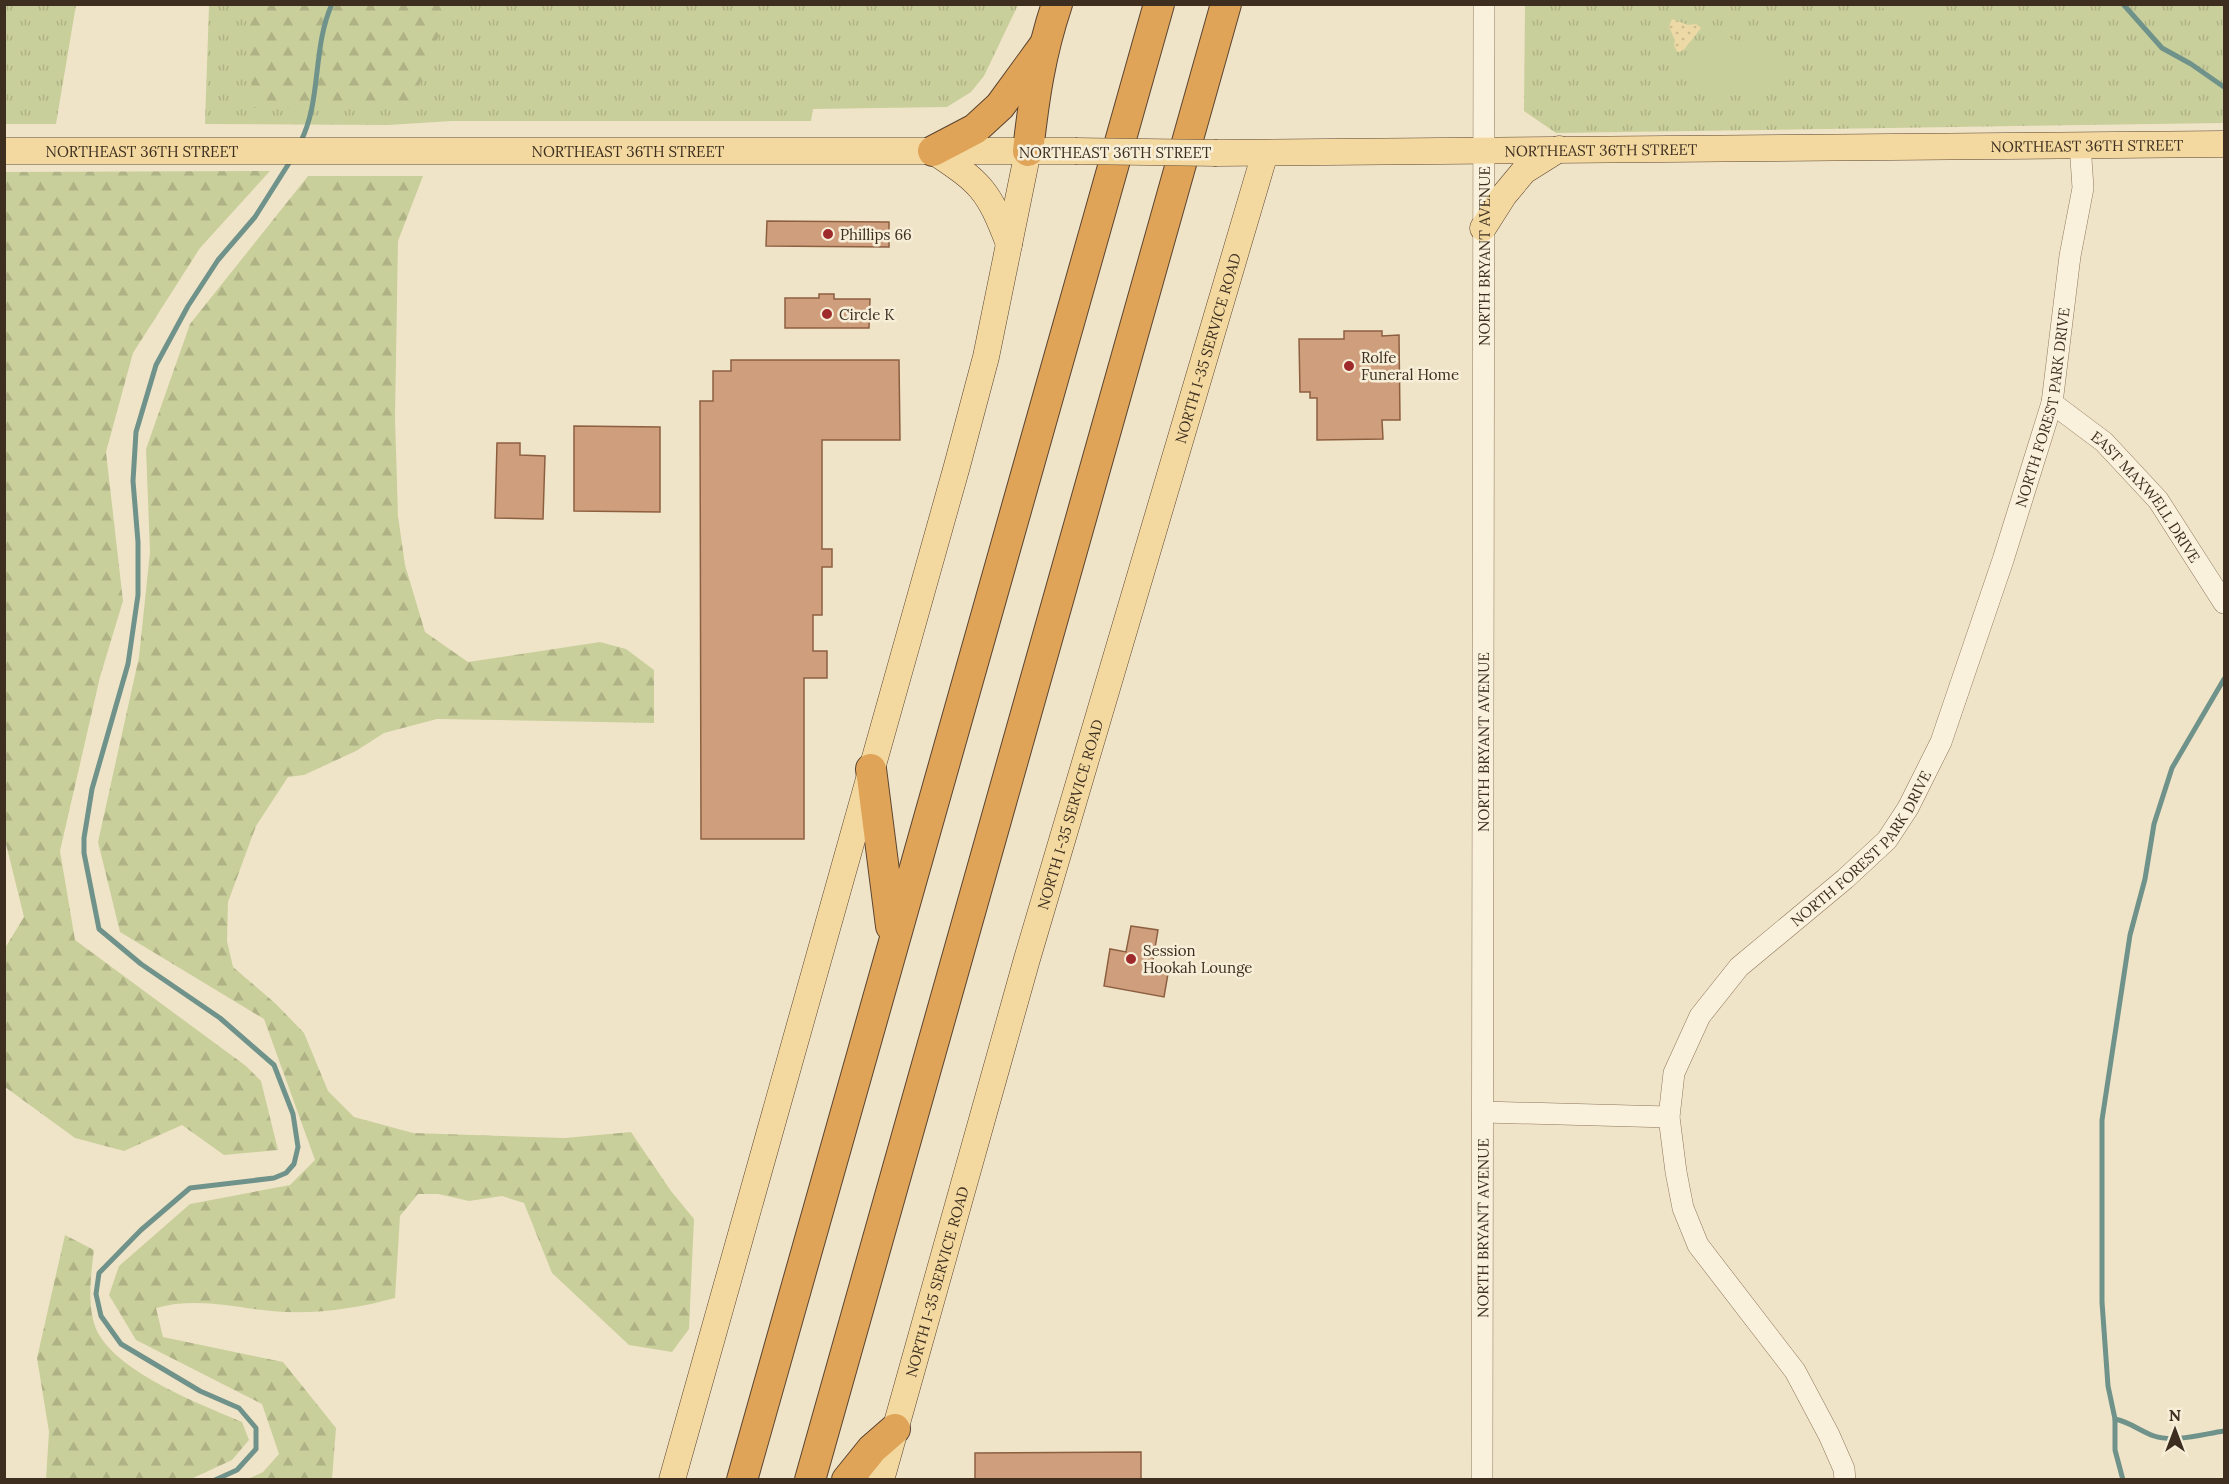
<svg xmlns="http://www.w3.org/2000/svg" width="2229" height="1484" viewBox="0 0 2229 1484" font-family="Lora,serif">
<defs>
<pattern id="grass-tufts" width="24" height="20" patternUnits="userSpaceOnUse" patternTransform="scale(1.5)"><rect width="24" height="20" fill="#c9cf9b"/><path d="M3 7l-1-3M5 7V3M7 7l1-3M15 17l-1-3M17 17v-4M19 17l1-3" fill="none" stroke="#aeb285"/></pattern>
<pattern id="forest-firs" width="22" height="20" patternUnits="userSpaceOnUse" patternTransform="scale(1.5)"><rect width="22" height="20" fill="#c9cf9b"/><path d="M5 1l3.5 6h-7zM16 11l3.5 6h-7z" fill="#aeb285"/></pattern>
<pattern id="sand-dots" width="8" height="8" patternUnits="userSpaceOnUse" patternTransform="scale(1.5)"><rect width="8" height="8" fill="#ecd9a5"/><path d="M2 2h.1M6 6h.1" fill="none" stroke="#cbbb8e" stroke-width="1.8" stroke-linecap="round"/></pattern>
</defs>
<rect width="100%" height="100%" fill="#f0e4c8"/>
<g fill="url(#grass-tufts)">
<polygon points="5,4 76,5 56,124 5,124"/>
<polygon points="209,5 1018,5 984,76 971,92 947,107 813,109 811,121 452,121 388,125 205,124"/>
<polygon points="1525,5 2224,5 2224,123 1556,133 1524,111"/>
</g>
<g fill="url(#forest-firs)">
<polygon points="246,5 246,4 451,5 411,106 253,108"/>
<polygon points="270,171 200,248 133,353 106,452 123,601 100,677 60,851 75,940 246,1066 261,1081 278,1150 224,1155 182,1125 124,1151 75,1138 5,1087 5,948 24,917 4,836 5,172"/>
<path d="M308 176H423L398 241 395 417 398 516 405 565 425 632 468 662 600 642 626 649 654 670V723L437 719 384 733 356 751 304 775 288 777 256 826 228 902 227 941 233 967 276 1004 304 1033 328 1091 354 1117 413 1133 565 1138 631 1132 671 1191 694 1219 689 1329 672 1352 629 1345 552 1273 524 1203 502 1196 469 1201 438 1194H418L400 1216 395 1298C355 1309 313 1315 271 1311 232 1307 195 1297 156 1308L163 1337 283 1362 336 1428 332 1479 246 1480 263 1472 279 1454 262 1404 136 1340 109 1295 119 1266 190 1204 290 1185 315 1160 264 1019 120 932 98 842 139 657 150 552 146 449 190 324Z"/>
<path d="M65 1235 94 1250C91 1274 86 1310 98 1333 121 1374 200 1404 242 1422L249 1440 232 1460 191 1479H46L49 1432 37 1358Z"/>
</g>
<polygon fill="url(#sand-dots)" points="1672,19 1688,25 1696,24 1701,28 1683,51 1677,52 1674,45 1675,40 1669,27"/>
<g fill="#c9cf9b">
<path d="M1876 5H1940C1932 22 1917 15 1903 12 1893 9 1885 11 1876 5Z"/>
<path d="M1726 37C1753 46 1777 43 1779 78L1764 94C1751 93 1738 96 1725 95 1697 92 1689 68 1696 45Z"/>
</g>
<g fill="none" stroke-linecap="round" stroke-linejoin="round">
<g stroke="#6f938a" stroke-width="5">
<polyline points="2123,4 2162,48 2191,64 2224,87"/>
<path d="M300 143C322 101 312 48 332 4"/>
<path d="M2115 1419C2130 1422 2140 1431 2154 1436 2175 1443 2203 1434 2224 1431"/>
<polyline points="215,1480 237,1470 256,1449 256,1428 239,1408 200,1391 121,1344 101,1316 96,1294 99,1273 141,1230 190,1188 274,1178 286,1173 294,1164 298,1147 293,1114 274,1065 220,1018 141,964 99,929 84,853 84,838 92,789 128,664 138,595 138,542 133,481 136,432 156,365 188,306 218,260 255,217 291,160"/>
<polyline points="2123,1480 2115,1450 2115,1419 2108,1386 2102,1302 2102,1120 2130,935 2145,879 2154,824 2172,768 2224,679"/>
</g>
</g>
<g fill="#cf9f7d" stroke="#8d5f41" stroke-width="1.5">
<polygon points="767,221 889,222 889,247 766,246"/>
<polygon points="819,294 834,294 834,299 870,299 869,328 785,328 785,298 819,298"/>
<polygon points="1344,331 1382,331 1382,336 1399,335 1400,420 1382,420 1383,439 1317,440 1317,398 1310,398 1310,392 1300,392 1299,339 1344,339"/>
<polygon points="731,360 899,360 900,440 822,440 822,549 832,549 832,567 822,567 822,615 813,615 813,651 827,651 827,678 804,678 804,839 701,839 700,401 713,401 713,371 731,371"/>
<polygon points="574,426 660,427 660,512 574,511"/>
<polygon points="497,443 520,443 520,455 545,456 543,519 495,518"/>
<polygon points="1131,926 1158,930 1152,966 1169,968 1164,997 1104,986 1110,949 1126,952"/>
<polygon points="1141,1452 1141,1479 975,1479 975,1453"/>
</g>
<g fill="none" stroke-linecap="round" stroke-linejoin="round">
<defs>
<g id="minor">
<path id="s1" d="M2052 403 2104 442 2158 500 2224 603"/>
<polyline points="1484,1112 1669,1117"/>
<path id="s2" d="M1482 1480 1484 4"/>
<path id="s3" d="M1845 1480 1844 1469 1829 1435 1795 1371 1698 1245 1683 1208 1676 1172 1669 1117 1674 1073 1700 1016 1739 967 1845 879 1887 840 1908 808 1941 742 2003 560 2052 403 2070 256 2083 188 2080 144"/>
</g>
<g id="major">
<path id="s4" d="M4 151H1075"/>
<path d="M933 151C981 183 988 189 1009 244"/>
<path id="s5" d="M1217 153 2224 144"/>
<polyline points="1483,228 1504,195 1524,171 1559,149"/>
<polyline points="672,1480 957,466 986,357 1028,151"/>
<path id="s6" d="M881 1480 1027 959 1265 153"/>
</g>
<g id="highway">
<polyline points="933,151 975,129 1000,106 1043,47"/>
<path d="M1028 151C1034 98 1040 55 1057 4"/>
<polyline points="871,769 891,926"/>
<polyline points="742,1480 1159,4"/>
<polyline points="810,1480 1226,4"/>
<polyline points="847,1480 872,1449 895,1429"/>
</g>
</defs>
<use href="#minor" stroke="#8d765c" stroke-width="22"/>
<use href="#major" stroke="#5b4430" stroke-width="27"/>
<use href="#highway" stroke="#5b4430" stroke-width="32"/>
<use href="#minor" stroke="#faf1dc" stroke-width="21"/>
<use href="#major" stroke="#f3d9a0" stroke-width="26"/>
<use href="#highway" stroke="#e0a458" stroke-width="30"/>
<defs>
<polyline id="major-bridge" points="1075,151 1217,153"/>
</defs>
<use href="#major-bridge" stroke="#5b4430" stroke-width="27" stroke-linecap="butt"/>
<use href="#major-bridge" stroke="#f3d9a0" stroke-width="26"/>
</g>
<g fill="#9e2a2b" stroke="#f7eed8" stroke-width="2">
<circle cx="828" cy="234" r="6"/>
<circle cx="827" cy="314" r="6"/>
<circle cx="1349" cy="366" r="6"/>
<circle cx="1131" cy="959" r="6"/>
</g>
<g text-anchor="middle" dominant-baseline="central" stroke-width="5" stroke-linejoin="round" paint-order="stroke">
<g font-size="15" fill="#3d2e20" stroke="#f7eed8">
<text stroke="none"><textPath href="#s5" startOffset="870">NORTHEAST 36TH STREET</textPath></text>
<text stroke="none"><textPath href="#s5" startOffset="384">NORTHEAST 36TH STREET</textPath></text>
<text stroke="none"><textPath href="#s4" startOffset="138">NORTHEAST 36TH STREET</textPath></text>
<text stroke="none"><textPath href="#s4" startOffset="624">NORTHEAST 36TH STREET</textPath></text>
<text x="1115" y="152">NORTHEAST 36TH STREET</text>
<text stroke="none"><textPath href="#s2" startOffset="1224">NORTH BRYANT AVENUE</textPath></text>
<text stroke="none"><textPath href="#s6" startOffset="1178">NORTH I-35 SERVICE ROAD</textPath></text>
<text stroke="none"><textPath href="#s3" startOffset="1239">NORTH FOREST PARK DRIVE</textPath></text>
<text stroke="none"><textPath href="#s1" startOffset="134">EAST MAXWELL DRIVE</textPath></text>
<text stroke="none"><textPath href="#s2" startOffset="738">NORTH BRYANT AVENUE</textPath></text>
<text stroke="none"><textPath href="#s6" startOffset="692">NORTH I-35 SERVICE ROAD</textPath></text>
<text stroke="none"><textPath href="#s3" startOffset="753">NORTH FOREST PARK DRIVE</textPath></text>
<text stroke="none"><textPath href="#s2" startOffset="252">NORTH BRYANT AVENUE</textPath></text>
<text stroke="none"><textPath href="#s6" startOffset="206">NORTH I-35 SERVICE ROAD</textPath></text>
</g>
<g font-size="15" fill="#3d2e20" stroke="#f7eed8" text-anchor="start">
<text x="840" y="234">Phillips 66</text>
<text x="839" y="314">Circle K</text>
<text x="1361" y="357">Rolfe<tspan x="1361" dy="17">Funeral Home</tspan></text>
<text x="1143" y="950">Session<tspan x="1143" dy="17">Hookah Lounge</tspan></text>
</g>
</g>
<rect width="2229" height="1484" fill="none" stroke="#3d2e20" stroke-width="12"/>
<g transform="translate(2175 1430)" stroke="#f7eed8" stroke-width="4.5" paint-order="stroke">
<path d="M0-4.5L10 22L0 15L-10 22Z" fill="#3d2e20"/>
<text y="-9" font-size="16" font-weight="bold" text-anchor="middle" fill="#3d2e20">N</text>
</g>
</svg>
